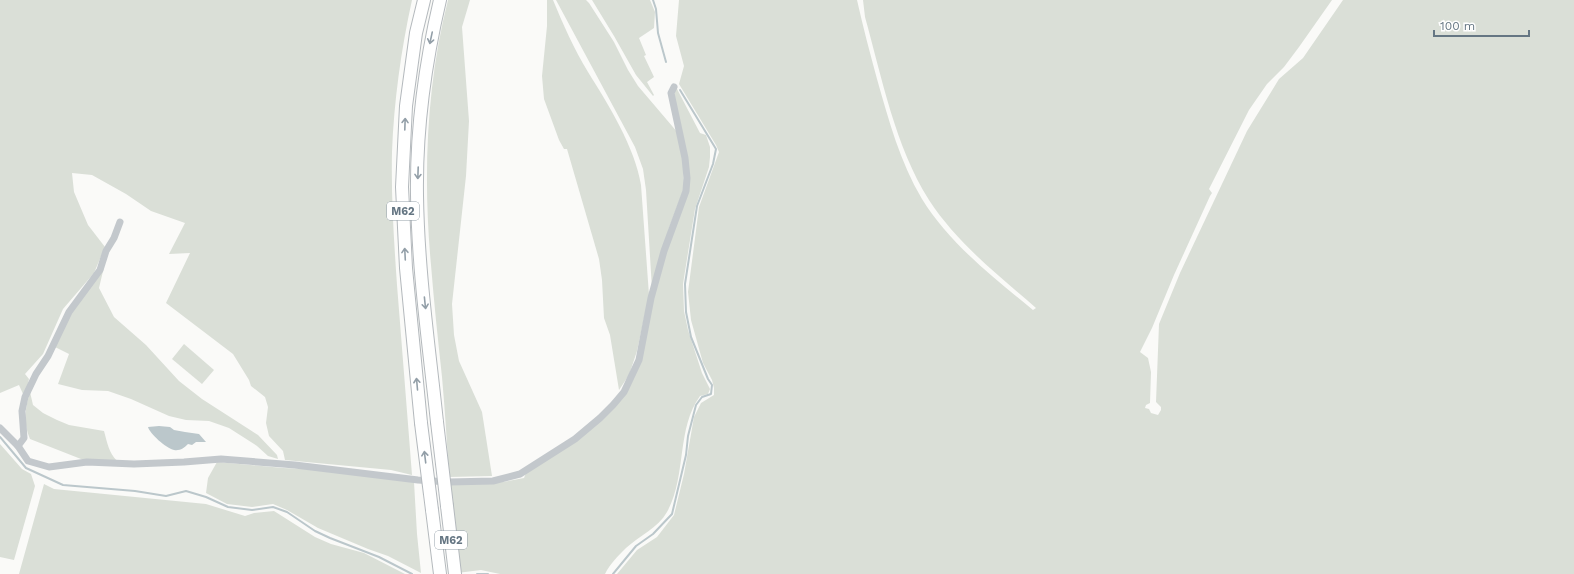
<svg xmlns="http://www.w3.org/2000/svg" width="1574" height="574" viewBox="0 0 1574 574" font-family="'Work Sans',sans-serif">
<rect width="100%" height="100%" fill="#fafaf8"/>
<g fill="#dadfd7">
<path d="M0 0H412C401 50 394 101 392 152 391 197 394 241 397 285 402 348 407 411 412 475L391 470 285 460 283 451 269 436 266 423 268 407 265 397 251 386 249 380 233 354 166 303 190 253 169 254 185 223 151 211 126 194 92 175 72 173 74 192 88 225 105 247 94 273 63 309 43 354 25 374 29 379 26 392 23 394 19 385 0 393Z"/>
<path d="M448 0H470L462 27 469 121 466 176 452 304 454 335 459 361 482 412 492 476 449 477C447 444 445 410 442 377 438 340 434 303 431 265 423 178 426 86 448 0Z"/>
<path d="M547 0H553C563 24 574 49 588 72 608 104 635 147 641 185L649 295 637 351 629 375 619 390 610 335 604 318 602 280 599 259 567 149H564L559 140 544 99 542 76 547 26Z"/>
<polygon points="556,0 586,0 589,3 614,42 628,70 638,86 678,133 683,154 684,188 669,228 652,289 646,190 643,169 635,147"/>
<polygon points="592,0 650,0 655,12 654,28 639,38 646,55 644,56 654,77 647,82 654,95 653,96 636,75 614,36"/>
<path d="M679 0H857C863 27 870 53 877 79 889 121 900 162 922 199 949 243 994 278 1033 310L1036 308C998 275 957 243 929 200 895 146 882 78 865 17L863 0H1332L1299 47 1284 67 1267 84 1249 110 1209 189 1212 193 1210 196 1174 275 1152 328 1140 352 1148 358 1151 372 1150 403 1146 405 1145 408 1149 409 1151 413 1158 415 1161 410V407L1156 402 1159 324 1180 273 1247 131 1279 79 1303 58 1343 0H1574V574H617L637 550 657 537 674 515 684 474 694 417 701 403 714 395V388L712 380 703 363 691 320 688 292 699 207 719 152 716 145 679 84 684 66 676 36Z"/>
<path d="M676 87 700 133 706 135 710 147V157L709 167 695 209 683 284 684 311 688 330 702 373 710 389 708 394 700 396C676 429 687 476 667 512 658 528 639 536 626 548 618 556 610 564 605 574H500L481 570 457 573 449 484 503 482 524 478 526 473 581 438 627 391 670 239 687 191 673 98Z"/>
<polygon points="104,267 99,288 114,317 146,345 179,381 202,399 258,435 277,455 278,459 268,456 257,446 229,428 209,421 186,420 169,416 131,399 108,391 82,390 58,384 69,354 55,347 70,314"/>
<polygon points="184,344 214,370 202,384 172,359"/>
<path d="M30 392 33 405 43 413 57 420 69 425 104 431C107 442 109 453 117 461L81 459 30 439C23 423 25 408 30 392Z"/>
<polygon points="0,444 22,469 31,474 35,486 14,560 0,557"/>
<polygon points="217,462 283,468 330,470 414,482 417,534 421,573 388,556 368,549 318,528 287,510 273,504 252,507 227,504 206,493 208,478"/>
<polygon points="44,484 54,489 206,504 245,516 254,513 274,511 315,537 331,544 364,553 405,574 19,574"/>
</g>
<path fill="#bbc7cb" d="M159 426 170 427 174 430 185 432 199 434 206 442H196L192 445 188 444C184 448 180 451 174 450 166 448 150 434 148 427Z"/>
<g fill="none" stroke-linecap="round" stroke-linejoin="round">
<g stroke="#bbc7cb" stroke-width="2">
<polyline points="653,0 656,9 658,33 666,62"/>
<polyline points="0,437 26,468 63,485 135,491 166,496 186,491 206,497 228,507 252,510 273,507 287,512 315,531 330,538 379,557 412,574"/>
<polyline points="477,574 488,574"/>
<polyline points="613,574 636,546 653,534 672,514 686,455 688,436 696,405 702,397 711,394 712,385 708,379 691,337 686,312 685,284 697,206 713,164 716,149 680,90"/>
</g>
<defs>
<g id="highway">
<path d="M437 422C429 346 418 271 417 195 416 129 425 64 440 0"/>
<polyline points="421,423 406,268 402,187 406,106 416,33 424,0"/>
<polyline points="447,506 455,574"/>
<polyline points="432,510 440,574"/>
</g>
</defs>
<use href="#highway" stroke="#b4b9bd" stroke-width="14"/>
<g stroke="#c3c8cc" stroke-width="7">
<polyline points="0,428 18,446 28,461 49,467 87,462 134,464 184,462 221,459 295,465 418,480 449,482 493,481 520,474 575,439 600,418 613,405 624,392 639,360 651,298 664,251 686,191 687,178 685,158 671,93 674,87"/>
<polyline points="18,446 24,438 22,411 25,397 36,374 48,356 69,312 100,270 106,251 114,238 120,222"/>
</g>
<use href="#highway" stroke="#fff" stroke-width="12"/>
<defs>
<g id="highway-bridge">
<polyline points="437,422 447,506"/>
<polyline points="421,423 432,510"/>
</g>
</defs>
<use href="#highway-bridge" stroke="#b4b9bd" stroke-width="14" stroke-linecap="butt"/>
<use href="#highway-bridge" stroke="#fff" stroke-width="12"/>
</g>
<defs><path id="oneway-shaft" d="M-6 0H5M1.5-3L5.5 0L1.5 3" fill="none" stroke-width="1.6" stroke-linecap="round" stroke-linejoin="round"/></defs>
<g stroke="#939fa8">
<use href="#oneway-shaft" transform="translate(431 38) rotate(102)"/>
<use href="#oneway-shaft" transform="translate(405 124) rotate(-88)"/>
<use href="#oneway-shaft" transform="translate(418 173) rotate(92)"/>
<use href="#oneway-shaft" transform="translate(405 254) rotate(-93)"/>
<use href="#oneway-shaft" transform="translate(425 303) rotate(84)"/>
<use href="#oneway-shaft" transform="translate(417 384) rotate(-95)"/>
<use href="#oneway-shaft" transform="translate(425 457) rotate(-97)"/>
</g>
<g text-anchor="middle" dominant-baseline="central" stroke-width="4" stroke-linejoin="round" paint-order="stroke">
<g fill="#fff" stroke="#939fa8" stroke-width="1">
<rect x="387" y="202" width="32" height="18" rx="3"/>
<rect x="435" y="531" width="32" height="18" rx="3"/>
</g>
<g font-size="11" font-weight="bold" fill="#657683">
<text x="403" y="211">M62</text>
<text x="451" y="540">M62</text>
</g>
</g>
<path d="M1434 30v6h95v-6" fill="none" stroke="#657683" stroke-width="2"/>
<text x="1440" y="30" font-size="12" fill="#657683" stroke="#ffffff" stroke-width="3" paint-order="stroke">100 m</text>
</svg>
